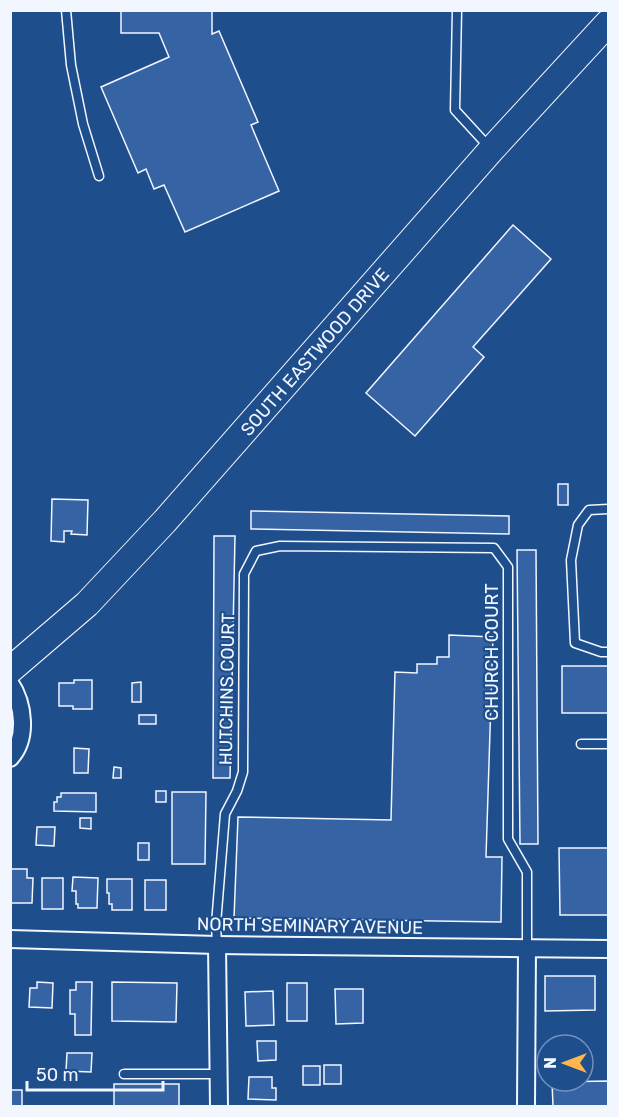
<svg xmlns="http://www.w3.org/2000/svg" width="619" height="1117" viewBox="0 0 619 1117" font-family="Rubik,sans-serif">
<rect width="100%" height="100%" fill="#1f4e8c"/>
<g fill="#3563a3" stroke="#f2f6ff" stroke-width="1.5">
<polygon points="121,10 212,10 212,34 219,31 258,122 251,125 279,191 185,232 164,185 154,189 146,169 138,173 101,87 169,57 159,33 121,33"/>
<polygon points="513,225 551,259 473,347 484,357 415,436 366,393"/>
<rect x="558" y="484" width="10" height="21"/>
<polygon points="52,499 88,500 87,535 71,534 72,531 64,531 64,542 51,541"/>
<polygon points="251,511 509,516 509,534 251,529"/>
<polygon points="214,536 235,536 230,778 213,778"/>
<polygon points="517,550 536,550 538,844 520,844"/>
<polygon points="449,635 493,637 486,857 502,857 501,922 234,918 238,817 391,820 395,672 417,673 417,664 437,664 437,657 449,657"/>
<rect x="562" y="666" width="46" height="47"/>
<polygon points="74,680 92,680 92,709 73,709 73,706 59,706 59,683 74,683"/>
<polygon points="141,682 141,702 132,702 132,683"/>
<rect x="139" y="715" width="17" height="9"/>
<polygon points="74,748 89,749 88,773 74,773"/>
<polygon points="114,767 121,768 121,778 113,778"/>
<rect x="156" y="791" width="10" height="11"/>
<polygon points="172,792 206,792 205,864 172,864"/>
<polygon points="61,793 96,793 96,812 54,811 54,802 57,802 57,797 61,797"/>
<polygon points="80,818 91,818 91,829 80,828"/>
<polygon points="37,827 55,827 54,846 36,845"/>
<rect x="138" y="843" width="11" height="17"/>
<polygon points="559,848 608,848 608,915 560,915"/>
<polygon points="10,869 27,869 27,878 33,878 32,903 10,903"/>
<polygon points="73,877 98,878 97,908 78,908 78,904 76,904 76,891 72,891"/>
<rect x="42" y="878" width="21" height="31"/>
<polygon points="107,879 132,879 132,910 112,910 112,904 109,904 109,893 107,893"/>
<rect x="145" y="880" width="21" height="30"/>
<polygon points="545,976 595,976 595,1010 545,1011"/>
<polygon points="37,982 53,983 52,1008 29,1007 30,988 37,988"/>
<polygon points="76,982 92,982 91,1035 75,1035 75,1014 70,1014 70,990 76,990"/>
<polygon points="112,982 177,983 176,1022 112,1021"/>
<rect x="287" y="983" width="20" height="38"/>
<polygon points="335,989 363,989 363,1023 336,1024"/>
<polygon points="273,991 274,1025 246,1026 245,992"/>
<polygon points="257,1041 276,1041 276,1060 258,1061"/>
<polygon points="67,1053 92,1053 91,1072 66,1071"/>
<rect x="324" y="1065" width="17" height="19"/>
<rect x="303" y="1066" width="17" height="19"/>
<polygon points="249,1077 272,1077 272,1088 276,1088 276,1100 248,1099"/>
<polygon points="608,1081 608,1106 553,1106 552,1082"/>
<rect x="114" y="1084" width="65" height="22"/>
<rect x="10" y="1090" width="12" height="16"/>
</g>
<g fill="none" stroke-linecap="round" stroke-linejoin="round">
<defs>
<g id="lane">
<polyline points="66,10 71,65 83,124 99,176"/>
<polyline points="457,10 455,110 489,147"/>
<polyline points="608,509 589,510 578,525 571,560 575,643 601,652 608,652"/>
<polyline points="581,744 608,744"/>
<polyline points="217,945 216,924 225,814 237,791 243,772 244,574 256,551 280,546 494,548 508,567 508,839 527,872 527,949"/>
<polyline points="124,1074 218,1074"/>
</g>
<g id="street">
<path d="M10 683C24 704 28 739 10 758"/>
<polyline points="10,939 217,945 608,949"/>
<polyline points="217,945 219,1106"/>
<polyline points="526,1106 527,949"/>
</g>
<polyline id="primary" points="10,670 87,604 165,521 492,149 608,23"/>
</defs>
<use href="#lane" stroke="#f2f6ff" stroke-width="11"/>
<use href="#street" stroke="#f2f6ff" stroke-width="20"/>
<use href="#primary" stroke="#f2f6ff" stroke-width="28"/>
<use href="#lane" stroke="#1f4e8c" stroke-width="8"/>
<use href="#street" stroke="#1f4e8c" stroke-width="16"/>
<use href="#primary" stroke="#1f4e8c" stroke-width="26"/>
</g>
<g text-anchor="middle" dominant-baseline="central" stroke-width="4.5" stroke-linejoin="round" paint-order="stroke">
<g font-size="18" fill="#f2f6ff" stroke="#1f4e8c">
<text transform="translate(315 352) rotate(-49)">SOUTH EASTWOOD DRIVE</text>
<text transform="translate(492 652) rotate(-90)">CHURCH COURT</text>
<text transform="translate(227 689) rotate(-89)">HUTCHINS COURT</text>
<text transform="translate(310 926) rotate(1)">NORTH SEMINARY AVENUE</text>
</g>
</g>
<rect width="619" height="1117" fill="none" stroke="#f2f6ff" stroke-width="24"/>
<g transform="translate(565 1063) rotate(270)"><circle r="28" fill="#1f4e8c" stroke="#7391ba" stroke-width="1.5"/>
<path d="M0-4.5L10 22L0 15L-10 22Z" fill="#ffb74d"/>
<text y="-9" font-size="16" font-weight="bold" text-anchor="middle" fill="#f2f6ff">N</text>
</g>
<path d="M27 1081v9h136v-9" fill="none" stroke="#f2f6ff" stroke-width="3"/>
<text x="36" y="1081" font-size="18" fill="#f2f6ff" stroke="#1f4e8c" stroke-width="4.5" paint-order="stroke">50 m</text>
</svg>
